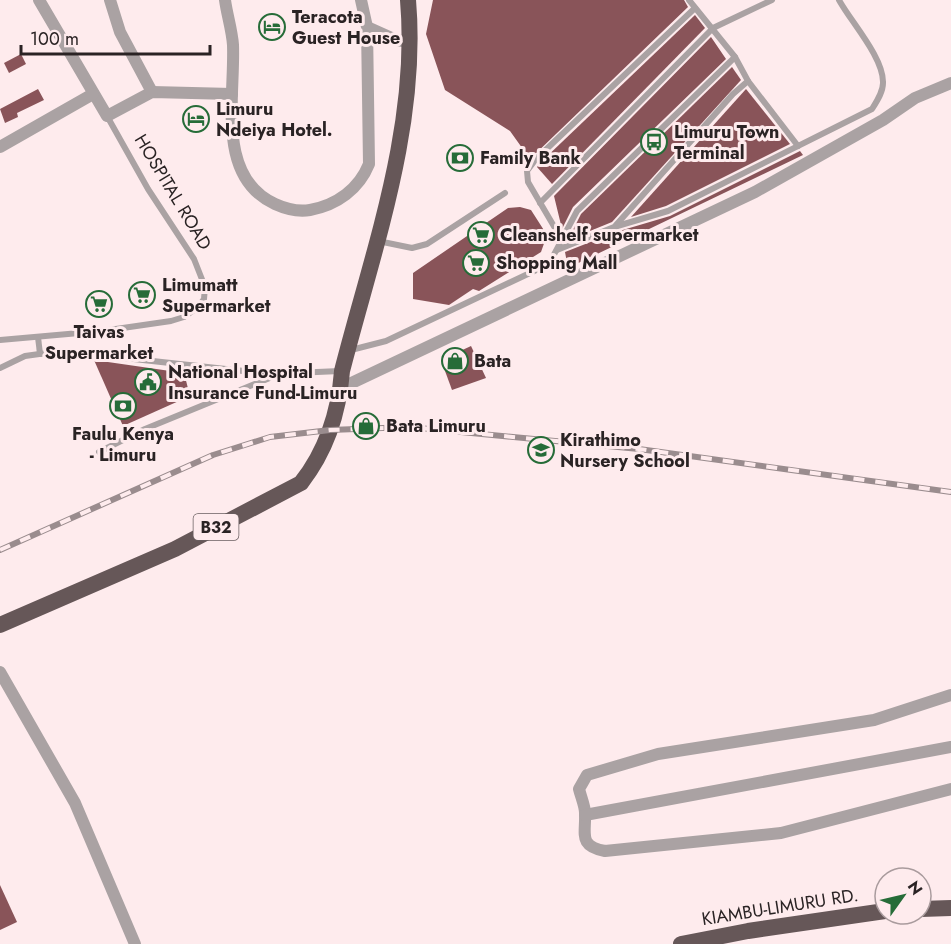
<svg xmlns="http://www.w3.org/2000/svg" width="951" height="944" viewBox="0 0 951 944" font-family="Jost,sans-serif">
<rect width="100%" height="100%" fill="#feebed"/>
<g fill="#895459">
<polygon points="433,0 684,0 688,7 530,159 510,131 445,90 426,34"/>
<polygon points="695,15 705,28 552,184 537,167 540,163"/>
<polygon points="711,37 726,59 573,207 562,229 554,196"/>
<polygon points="21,54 26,64 9,73 4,63"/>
<polygon points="732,67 741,80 612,222 568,240 581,214"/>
<polygon points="38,89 44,100 17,113 18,117 5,123 0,109"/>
<polygon points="746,89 790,144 666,206 631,217"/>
<polygon points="800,151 803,155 568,268 565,252 616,232 670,216"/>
<polygon points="520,207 531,210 547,235 541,252 479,291 473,289 449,305 413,299 413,273 508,208"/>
<polygon points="471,346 486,378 452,390 441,360"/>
<polygon points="94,360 184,373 190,396 123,426"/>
<polygon points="0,885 17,922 0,930"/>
</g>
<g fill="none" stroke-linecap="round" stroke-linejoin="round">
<g stroke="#aaa2a3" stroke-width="6">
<polyline points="748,81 798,146"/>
<polyline points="540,203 713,28 772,0"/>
<polyline points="616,225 733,94 748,81 735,57 689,0"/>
<polyline points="562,240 528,182 527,171 536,159 695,8"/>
<polyline points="378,241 412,248 427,244 505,193"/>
<path d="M557 250 614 227 668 211 872 109C877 101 883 92 883 83 884 58 851 22 839 0"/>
<polyline points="38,337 40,354"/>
<polyline points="0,340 102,331 171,321 184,317 198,307 204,299 205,287 194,259 148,189 107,116"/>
<polyline points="351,350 386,341 549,264 577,211 735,57"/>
<polyline points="0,368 25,356 61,351 271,374 340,371"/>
<polyline points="99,452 145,429 277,375"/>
</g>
<g stroke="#aaa2a3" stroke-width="12">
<polyline points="39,0 107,116 152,92 232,94"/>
<polyline points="110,0 120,32 152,92"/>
<path d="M225 0C227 15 232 30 233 45 235 98 216 177 275 204 286 209 298 212 310 210 337 205 359 189 369 164L367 27 361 0"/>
<polyline points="367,27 396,40 410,42"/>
<polyline points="0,147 93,94"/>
<polyline points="341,388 755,192 883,120 915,98 951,83"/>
<polyline points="0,672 75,803 135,944"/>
<path d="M951 695 874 720 658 754 587 775 579 789C581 797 585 806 585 813 586 834 578 846 605 851L781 833 951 789"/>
<polyline points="585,815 951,747"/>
</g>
<g stroke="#665758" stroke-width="16">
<path d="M0 625 175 549 301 483C326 451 339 411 342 371 373 250 419 126 408 0"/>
<polyline points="921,909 951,908"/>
<polyline points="681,944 748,931 885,911"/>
</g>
<defs>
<polyline id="rail" points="0,550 213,455 270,437 330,430 409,427 639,449 951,492"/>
</defs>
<use href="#rail" stroke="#9a8c8e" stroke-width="6"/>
<use href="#rail" stroke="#feebed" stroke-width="4" stroke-dasharray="11" stroke-linecap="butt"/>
</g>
<defs>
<symbol id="hotel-ring" viewBox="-11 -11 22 22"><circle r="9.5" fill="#feebed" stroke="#266c38" stroke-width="1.5"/><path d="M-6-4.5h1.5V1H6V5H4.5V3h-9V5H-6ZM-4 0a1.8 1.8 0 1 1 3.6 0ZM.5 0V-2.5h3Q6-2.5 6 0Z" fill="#266c38"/></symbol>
<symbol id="bus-ring" viewBox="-11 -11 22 22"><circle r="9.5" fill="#feebed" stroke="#266c38" stroke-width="1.5"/><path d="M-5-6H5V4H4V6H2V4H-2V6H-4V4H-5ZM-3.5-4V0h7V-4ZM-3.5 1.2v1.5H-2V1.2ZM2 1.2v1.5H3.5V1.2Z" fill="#266c38"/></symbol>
<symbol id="bank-ring" viewBox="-11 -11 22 22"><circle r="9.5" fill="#feebed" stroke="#266c38" stroke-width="1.5"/><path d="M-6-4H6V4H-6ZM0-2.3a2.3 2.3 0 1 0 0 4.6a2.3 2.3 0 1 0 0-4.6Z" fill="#266c38"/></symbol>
<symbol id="supermarket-ring" viewBox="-11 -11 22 22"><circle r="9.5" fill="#feebed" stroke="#266c38" stroke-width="1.5"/><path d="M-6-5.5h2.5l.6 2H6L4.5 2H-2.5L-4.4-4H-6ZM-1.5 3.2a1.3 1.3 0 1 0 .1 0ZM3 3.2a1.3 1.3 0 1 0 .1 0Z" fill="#266c38"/></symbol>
<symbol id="shop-ring" viewBox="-11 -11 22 22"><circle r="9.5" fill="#feebed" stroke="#266c38" stroke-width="1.5"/><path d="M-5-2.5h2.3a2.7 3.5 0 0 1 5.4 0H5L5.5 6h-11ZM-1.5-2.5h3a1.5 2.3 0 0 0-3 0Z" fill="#266c38"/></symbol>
<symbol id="civic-ring" viewBox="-11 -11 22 22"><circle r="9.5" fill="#feebed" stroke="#266c38" stroke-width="1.5"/><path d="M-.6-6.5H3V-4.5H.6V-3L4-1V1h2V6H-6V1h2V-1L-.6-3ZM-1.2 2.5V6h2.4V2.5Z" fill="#266c38"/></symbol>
<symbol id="school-ring" viewBox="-11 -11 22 22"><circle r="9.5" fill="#feebed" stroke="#266c38" stroke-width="1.5"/><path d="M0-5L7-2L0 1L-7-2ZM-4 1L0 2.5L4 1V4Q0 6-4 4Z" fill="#266c38"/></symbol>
</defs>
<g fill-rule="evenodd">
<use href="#hotel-ring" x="257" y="12" width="30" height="30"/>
<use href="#hotel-ring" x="181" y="104" width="30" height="30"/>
<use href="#bus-ring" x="639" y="127" width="30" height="30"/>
<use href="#bank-ring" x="445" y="143" width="30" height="30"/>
<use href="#supermarket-ring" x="466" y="220" width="30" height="30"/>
<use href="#supermarket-ring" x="461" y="248" width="30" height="30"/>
<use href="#supermarket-ring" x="127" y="280" width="30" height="30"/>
<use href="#supermarket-ring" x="84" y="289" width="30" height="30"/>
<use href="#shop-ring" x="440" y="346" width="30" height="30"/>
<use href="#civic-ring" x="133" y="367" width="30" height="30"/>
<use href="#bank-ring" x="108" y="391" width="30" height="30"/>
<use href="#shop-ring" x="351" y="411" width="30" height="30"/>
<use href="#school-ring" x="526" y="435" width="30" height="30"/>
</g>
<g text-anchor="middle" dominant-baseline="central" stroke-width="6" stroke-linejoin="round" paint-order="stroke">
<rect fill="#feebed" stroke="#6a5f60" stroke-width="1.5" x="193.5" y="514" width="45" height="26" rx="4.5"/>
<g font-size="16" font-weight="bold" fill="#2a2324">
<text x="216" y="527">B32</text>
</g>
<g font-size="18" font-weight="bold" fill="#2a2324" stroke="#feebed" text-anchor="start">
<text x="292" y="17">Teracota<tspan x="292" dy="21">Guest House</tspan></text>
<text x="216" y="109">Limuru<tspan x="216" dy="21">Ndeiya Hotel.</tspan></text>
<text x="674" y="132">Limuru Town<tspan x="674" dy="21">Terminal</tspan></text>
<text x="480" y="158">Family Bank</text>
<text x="500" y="235">Cleanshelf supermarket</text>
<text x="496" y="263">Shopping Mall</text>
<text x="162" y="285">Limumatt<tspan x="162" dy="21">Supermarket</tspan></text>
<text x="99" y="332" text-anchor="middle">Taivas<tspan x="99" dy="21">Supermarket</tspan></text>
<text x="474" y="361">Bata</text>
<text x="168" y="372">National Hospital<tspan x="168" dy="21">Insurance Fund-Limuru</tspan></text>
<text x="386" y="426">Bata Limuru</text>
<text x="123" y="434" text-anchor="middle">Faulu Kenya<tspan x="123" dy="21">- Limuru</tspan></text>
<text x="560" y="440">Kirathimo<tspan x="560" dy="21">Nursery School</tspan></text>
</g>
<g font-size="18" fill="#2a2324" stroke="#feebed">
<text transform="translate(173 192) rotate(59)">HOSPITAL ROAD</text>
<text transform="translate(780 907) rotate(-9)">KIAMBU-LIMURU RD.</text>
</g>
</g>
<g transform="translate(903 896) rotate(56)"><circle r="28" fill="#feebed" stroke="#a99b9d" stroke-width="1.5"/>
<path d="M0-4.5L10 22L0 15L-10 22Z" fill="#266c38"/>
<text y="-9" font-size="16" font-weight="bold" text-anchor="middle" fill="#2a2324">N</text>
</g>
<path d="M21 45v9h189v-9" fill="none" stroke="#2a2324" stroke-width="3"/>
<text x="30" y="45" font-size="18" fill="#2a2324" stroke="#feebed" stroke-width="4.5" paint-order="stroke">100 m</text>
</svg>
